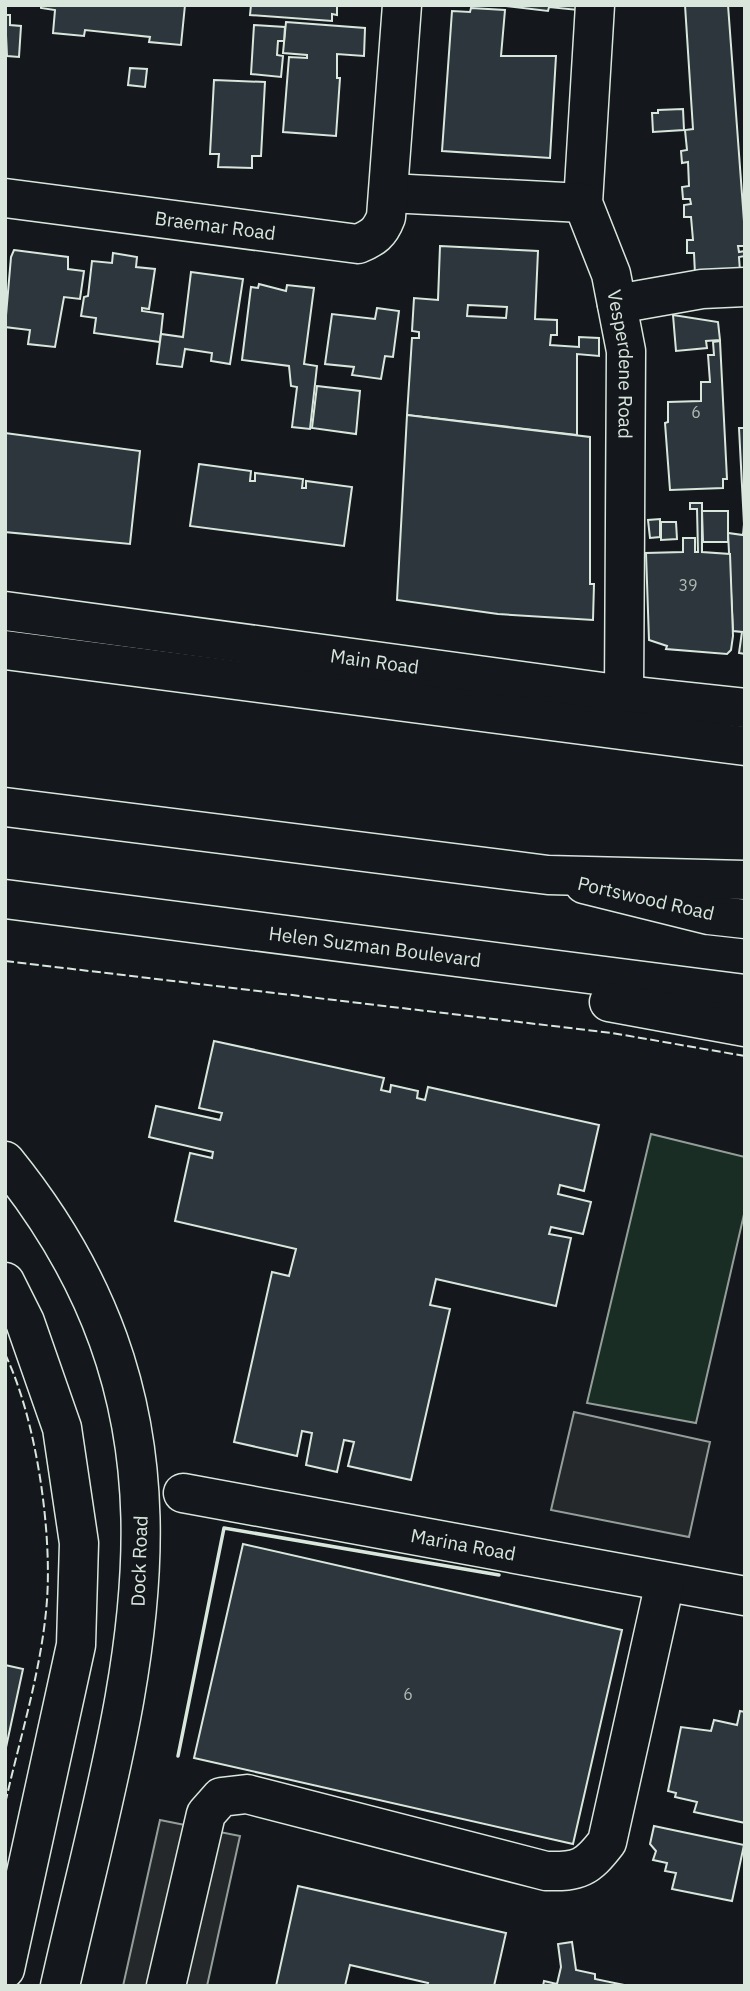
<svg xmlns="http://www.w3.org/2000/svg" width="750" height="1991" viewBox="0 0 750 1991" font-family="'IBM Plex Sans',sans-serif">
<rect width="100%" height="100%" fill="#14181c"/>
<polygon fill="#1a2d24" stroke="#939e99" stroke-width="2" points="651,1134 745,1157 745,1210 696,1423 587,1403"/>
<g fill="#24282b" stroke="#939e99" stroke-width="2">
<polygon points="574,1412 710,1442 689,1537 551,1510"/>
<polygon points="160,1820 240,1836 207,1986 123,1986"/>
</g>
<g fill="#2c363c" stroke="#d8e6dc" stroke-width="2" fill-rule="evenodd">
<polygon points="41,5 185,5 181,45 149,42 150,37 85,30 84,36 53,33 55,10 41,8"/>
<polygon points="251,5 337,5 337,15 332,14 332,21 250,15"/>
<polygon points="497,5 579,5 578,10 549,7 548,11"/>
<polygon points="685,5 728,5 745,235 745,250 744,246 738,246 739,252 745,251 745,256 739,257 740,271 695,274 694,253 687,253 687,240 693,240 691,217 684,217 684,205 691,204 690,199 683,199 682,187 689,186 688,162 682,163 681,151 687,150 685,130 693,129"/>
<polygon points="471,8 505,10 501,56 556,56 550,158 442,151 452,11 470,12"/>
<polygon points="5,15 10,15 10,25 21,26 19,57 7,56"/>
<polygon points="286,22 365,28 364,56 337,54 337,78 340,78 336,136 283,132 289,57 307,58 307,55 283,53"/>
<polygon points="254,25 285,27 284,41 278,41 277,55 283,56 281,77 251,74"/>
<polygon points="130,68 147,69 145,87 128,85"/>
<polygon points="214,80 265,82 261,156 252,156 252,168 218,167 219,154 210,154"/>
<polygon points="683,109 684,130 653,132 652,113 658,113 658,110"/>
<path d="M440 246 538 251 535 319 557 320V335H551L550 345 579 347V337L599 338V356L577 354V435L407 415 412 338H419V332L412 331 414 298 438 300ZM468 305 507 307 506 318 467 316Z"/>
<polygon points="14,250 68,257 68,269 84,271 80,299 64,297 55,347 28,344 30,330 5,327 11,257"/>
<polygon points="113,253 137,257 136,267 155,269 149,309 142,308 142,311 163,314 160,342 94,333 96,318 81,316 84,297 88,296 92,261 112,263"/>
<polygon points="191,272 243,279 230,364 211,361 212,353 185,349 182,367 157,364 161,334 183,337"/>
<polygon points="259,284 286,291 287,285 314,288 304,364 317,366 310,429 292,427 297,387 291,386 289,366 242,360 251,287 258,288"/>
<polygon points="377,308 399,311 393,357 385,356 381,379 352,375 354,367 325,364 332,314 375,319"/>
<polygon points="673,315 718,322 720,340 706,341 707,348 676,351"/>
<polygon points="720,341 727,479 723,479 723,488 670,490 665,423 668,422 668,402 701,401 701,382 710,382 708,355 714,355 713,342"/>
<polygon points="317,386 360,391 356,434 312,428"/>
<polygon points="407,415 590,437 590,584 594,584 593,620 498,614 397,600"/>
<polygon points="739,428 745,428 745,654 739,653 742,632 733,631 728,533 743,535 744,524"/>
<polygon points="5,433 140,451 130,544 5,532"/>
<polygon points="199,464 251,471 250,481 255,481 255,473 303,479 302,488 306,488 306,481 352,487 344,546 190,526"/>
<polygon points="690,503 702,503 702,552 730,554 733,636 731,650 727,654 666,649 667,646 649,640 646,553 683,552 683,538 695,538 695,552 698,552 697,509 690,509"/>
<polygon points="702,511 728,511 728,542 703,542"/>
<polygon points="660,519 660,537 650,538 648,520"/>
<polygon points="661,522 676,522 677,539 661,540"/>
<polygon points="214,1041 384,1078 381,1090 390,1092 391,1085 418,1091 417,1098 425,1100 428,1087 599,1125 584,1191 560,1185 558,1194 591,1202 583,1234 551,1227 549,1234 571,1238 556,1306 436,1279 430,1305 450,1309 411,1480 348,1466 354,1442 344,1440 337,1472 306,1465 312,1433 302,1431 297,1456 234,1442 272,1272 289,1276 296,1249 175,1221 190,1153 212,1158 213,1152 149,1137 156,1106 220,1120 222,1113 199,1108"/>
<polygon points="243,1544 622,1630 573,1844 194,1758"/>
<polygon points="5,1665 23,1669 5,1752"/>
<polygon points="740,1711 745,1712 745,1823 694,1812 697,1802 675,1797 676,1793 668,1791 681,1727 711,1731 714,1720 737,1725"/>
<polygon points="654,1826 744,1845 732,1901 672,1889 676,1873 665,1871 667,1863 653,1860 656,1851 650,1844"/>
<polygon points="298,1886 506,1933 494,1986 427,1986 428,1983 350,1965 345,1986 276,1986"/>
<polygon points="572,1942 576,1970 595,1974 595,1979 629,1986 543,1986 544,1981 557,1984 561,1967 558,1944"/>
</g>
<g fill="none" stroke-linecap="round" stroke-linejoin="round">
<defs>
<g id="minor">
<path id="s1" d="M595 5 583 203 611 274 626 351 624 695 620 727"/>
<polyline points="389,193 583,203"/>
<path id="s2" d="M5 198 358 244C373 238 380 233 386 217L402 5"/>
<polyline points="617,304 702,289 745,287"/>
<polyline points="584,884 709,915 745,919"/>
<path d="M5 1161C224 1431 128 1684 60 1986"/>
<polyline points="5,1282 25,1322 62,1428 79,1543 76,1645 5,1969"/>
<path id="s3" d="M183 1493 745 1596"/>
<path d="M166 1986 206 1814 221 1797 247 1794 546 1871C579 1872 587 1868 607 1842L665 1582"/>
</g>
<g id="major">
<path id="s4" d="M5 611 624 695 745 708"/>
<polyline points="5,650 745,746"/>
<polyline points="5,807 548,875 745,880"/>
<path id="s5" d="M5 899 745 994"/>
<polyline points="609,1002 745,1027"/>
</g>
</defs>
<use href="#minor" stroke="#d8e6dc" stroke-width="41"/>
<use href="#major" stroke="#d8e6dc" stroke-width="41"/>
<use href="#minor" stroke="#14181c" stroke-width="38"/>
<use href="#major" stroke="#14181c" stroke-width="38"/>
<g stroke="#d8e6dc" stroke-width="2" stroke-dasharray="9 3.5" stroke-linecap="butt">
<polyline points="5,961 612,1033 745,1056"/>
<path d="M5 1354C36 1418 52 1529 47 1600 42 1669 20 1737 5 1804"/>
</g>
<polyline stroke="#d8e6dc" stroke-width="3.5" points="178,1756 224,1528 499,1575"/>
</g>
<g text-anchor="middle" dominant-baseline="central" stroke-width="5" stroke-linejoin="round" paint-order="stroke">
<g font-size="16" fill="#adbab4">
<text x="696" y="412">6</text>
<text x="688" y="585">39</text>
<text x="408" y="1694">6</text>
</g>
<g font-size="19" fill="#d8e6dc" stroke="#14181c">
<text stroke="none"><textPath href="#s2" startOffset="212">Braemar Road</textPath></text>
<text stroke="none"><textPath href="#s1" startOffset="366">Vesperdene Road</textPath></text>
<text stroke="none"><textPath href="#s4" startOffset="373">Main Road</textPath></text>
<text transform="translate(646 898) rotate(13)">Portswood Road</text>
<text stroke="none"><textPath href="#s5" startOffset="373">Helen Suzman Boulevard</textPath></text>
<text stroke="none"><textPath href="#s3" startOffset="285">Marina Road</textPath></text>
<text transform="translate(139 1561) rotate(-88)">Dock Road</text>
</g>
</g>
<rect width="750" height="1991" fill="none" stroke="#d8e6dc" stroke-width="14"/>
</svg>
